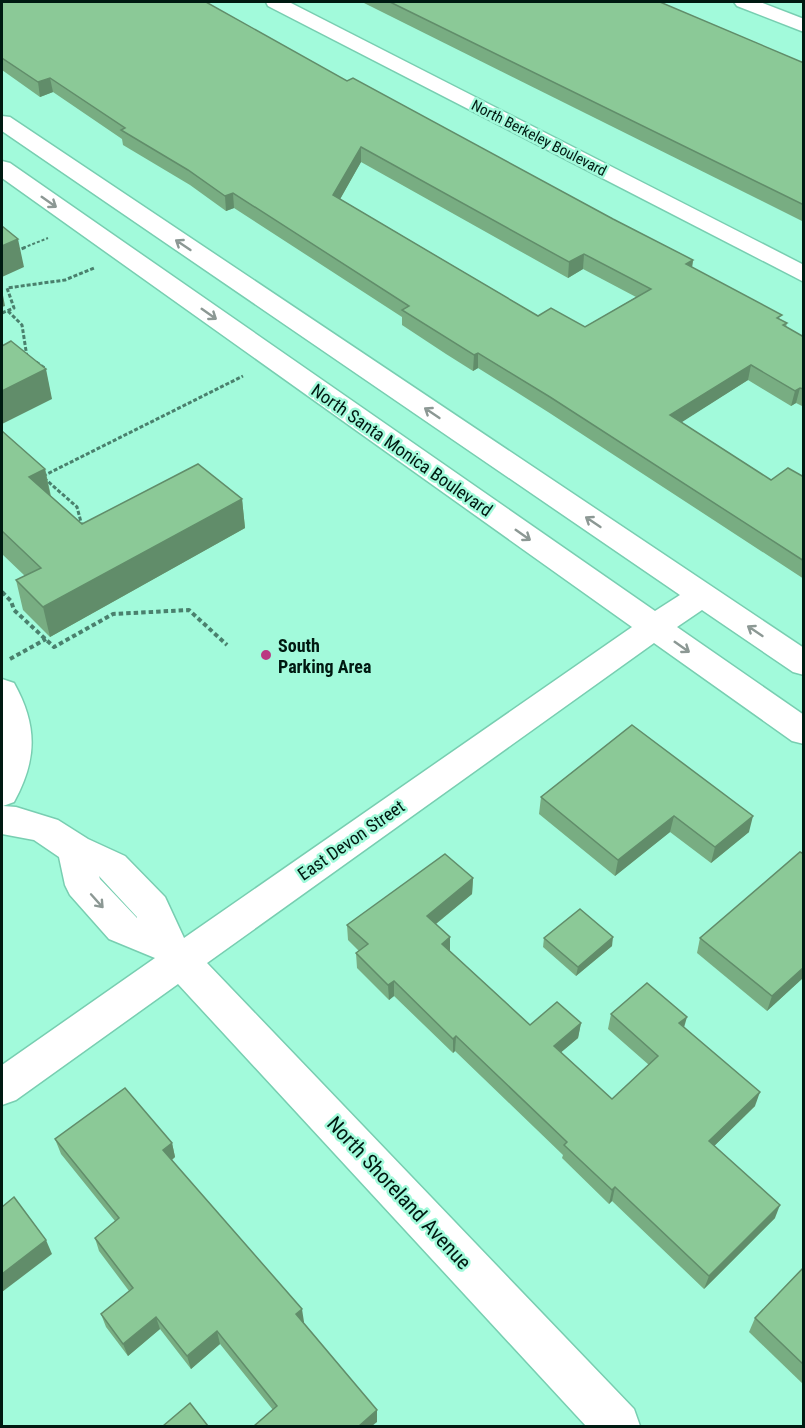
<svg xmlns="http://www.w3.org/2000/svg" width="805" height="1428" viewBox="0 0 805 1428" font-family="'Roboto Condensed',sans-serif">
<rect width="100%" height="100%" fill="#a2fadb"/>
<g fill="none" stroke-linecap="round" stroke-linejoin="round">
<defs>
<g id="minor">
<polygon points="266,2 289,2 804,265 804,282 268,6"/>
<path d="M2 116 10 117 804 648V675L793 672 702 610 677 627 804 715V744L792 741 654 643 207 963 634 1409 640 1426H586L178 984 16 1100 2 1105V1065L155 958 109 939 70 895 65 885 59 857 34 840 2 834V679L14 683C38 726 37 760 14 802L3 806 16 807 58 820 88 839 125 856 165 897 184 938 632 627 2 178V161L10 163 655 611 680 595 2 131ZM99 876 137 917V918L100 879Z"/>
</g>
<polygon id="major" points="734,2 760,2 804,19 804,32 737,6"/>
</defs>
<use href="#minor" stroke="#78ceb1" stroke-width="3"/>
<use href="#major" stroke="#78ceb1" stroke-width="3"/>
<polyline stroke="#4a806d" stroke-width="2" stroke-dasharray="3 2" stroke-linecap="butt" points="23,248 48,238"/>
<g stroke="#4a806d" stroke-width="3" stroke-dasharray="4 2" stroke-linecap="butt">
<polyline points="16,251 26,247"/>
<polyline points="8,311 22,325 27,357"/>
<polyline points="2,313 14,308 7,288 65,280 94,268"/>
<polyline points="36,362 46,369"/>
<polyline points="43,476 243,376"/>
<polyline points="44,478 77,507 82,526"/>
</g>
<g stroke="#4a806d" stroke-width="4" stroke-dasharray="4.5 3" stroke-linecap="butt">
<polyline points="2,592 11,601 14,610 54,647 113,614 189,610 227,645"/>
<polyline points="10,659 46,639"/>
</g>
<use href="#minor" fill="#fff" fill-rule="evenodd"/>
<use href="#major" fill="#fff" fill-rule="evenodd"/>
</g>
<g fill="#78ad82" fill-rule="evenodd">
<path d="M2 2 347 81 613 219 693 260 692 267 787 323 786 327 804 337V407L796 403 791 406 748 380 681 422 771 480 804 477V579L548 412 478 368 473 371 446 354 402 325V317L234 208 226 211 190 185 123 145 122 139 53 92 40 97 2 70ZM361 162 568 278 583 269 636 297 585 327 538 316 340 199Z"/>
<polygon points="362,2 660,2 804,63 804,222"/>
<polygon points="2,431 45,469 51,496 82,524 242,499 245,528 50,637 23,610 16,580 25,576 2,554"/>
<polygon points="632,725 749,832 711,863 670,832 615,876 539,814 541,797"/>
<polygon points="804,854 804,977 767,1011 697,953 700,938"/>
<polygon points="473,878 472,894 436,924 450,937 450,951 530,1025 581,1023 578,1038 561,1052 612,1099 649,1065 608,1029 611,1014 684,1027 755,1106 714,1146 775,1218 704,1289 612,1201 609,1204 562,1158 563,1155 455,1051 453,1053 394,996 389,1000 357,968 356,953 359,951 348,940 347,925"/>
<polygon points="544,938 612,946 576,976 543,947"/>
<polygon points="55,1139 172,1143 175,1157 172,1160 304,1322 303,1323 377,1422 273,1410 220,1344 191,1369 160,1329 128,1356 106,1327 101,1314 129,1291 99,1251 95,1238 115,1221 61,1154"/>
<polygon points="804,1267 804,1385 749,1332 755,1318"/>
</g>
<g fill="#618d6a">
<polygon points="50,78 53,92 40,97 38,82"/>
<polygon points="361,147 361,162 334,210 333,195"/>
<polygon points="233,193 234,208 226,211 225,196"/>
<polygon points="18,239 24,267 2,277 2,246"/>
<polygon points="584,254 583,269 568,278 569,262"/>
<polygon points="693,260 691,275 686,264"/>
<polygon points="2,290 5,306 2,307"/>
<polygon points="478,353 478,368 473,371 474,355"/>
<polygon points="751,365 748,380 668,431 670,415"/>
<polygon points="46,369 52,399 2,424 2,391"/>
<polygon points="800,388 796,403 791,406 795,391"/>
<polygon points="45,469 51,499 29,477"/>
<polygon points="242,499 245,528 50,637 43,607"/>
<polygon points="674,816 670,832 615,876 618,860"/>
<polygon points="753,816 749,832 711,863 715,847"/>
<polygon points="473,878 472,894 427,931 427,916"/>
<polygon points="450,937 450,952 442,944"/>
<polygon points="613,937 612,946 576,976 578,967"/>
<polygon points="804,967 804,977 767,1011 772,996"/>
<polygon points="394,981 394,996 389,1000 388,985"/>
<polygon points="687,1017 683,1031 679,1023"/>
<polygon points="581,1023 578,1038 552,1060 554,1046"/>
<polygon points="456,1036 455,1051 453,1053 453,1039"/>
<polygon points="760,1092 755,1106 705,1155 709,1141"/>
<polygon points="172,1143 175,1157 166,1164 163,1150"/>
<polygon points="615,1187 612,1201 609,1204 612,1190"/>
<polygon points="780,1205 775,1218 704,1289 709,1276"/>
<polygon points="46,1240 52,1254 2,1292 2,1274"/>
<polygon points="302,1309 304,1322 297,1327 296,1314"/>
<polygon points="156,1317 160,1329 128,1356 123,1344"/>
<polygon points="217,1331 220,1344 191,1369 187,1356"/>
<polygon points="377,1410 377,1422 372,1426 359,1426"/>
</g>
<g fill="#8bc997" stroke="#618d6a" stroke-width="1.5" fill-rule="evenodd">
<path d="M2 2H206L347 81 353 78 613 219 693 260 686 264 782 315 777 318 787 323 783 325 804 337V389L800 388 795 391 751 365 670 415 771 480 788 468 804 477V561L550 397 478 353 474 355 402 310 409 306 233 193 225 196 188 170 121 130 125 128 50 78 38 82 2 58ZM361 147 569 262 584 254 651 289 585 327 551 308 538 316 333 195Z"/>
<polygon points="390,2 660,2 804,63 804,205"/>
<polygon points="2,226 18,239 2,246"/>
<polygon points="11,341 46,369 2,391 2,346"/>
<polygon points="2,431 45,469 29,477 82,524 198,464 242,499 43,607 16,580 41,568 2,531"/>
<polygon points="632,725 753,816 715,847 674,816 618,860 541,797"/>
<polygon points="800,852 804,854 804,967 772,996 700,938"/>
<polygon points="445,854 473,878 427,916 450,937 442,944 530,1025 557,1002 581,1023 554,1046 612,1099 658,1056 611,1014 647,983 687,1017 679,1023 760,1092 709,1141 780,1205 709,1276 615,1187 612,1190 564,1145 567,1142 456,1036 453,1039 394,981 388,985 356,953 368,944 347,925"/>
<polygon points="580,909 613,937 578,967 544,938"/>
<polygon points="125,1088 172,1143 163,1150 302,1309 296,1314 377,1410 359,1426 254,1426 277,1406 217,1331 187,1356 156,1317 123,1344 101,1314 133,1288 95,1238 119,1218 55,1139"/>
<polygon points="14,1197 46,1240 2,1274 2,1207"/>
<polygon points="804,1267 804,1365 755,1318"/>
<polygon points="190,1403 208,1426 163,1426"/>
</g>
<defs><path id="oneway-shaft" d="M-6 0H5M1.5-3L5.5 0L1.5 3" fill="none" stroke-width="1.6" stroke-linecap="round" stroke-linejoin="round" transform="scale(1.5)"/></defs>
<g stroke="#8c9894">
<use href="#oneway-shaft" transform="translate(49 202) rotate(35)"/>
<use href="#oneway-shaft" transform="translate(183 245) rotate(-146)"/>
<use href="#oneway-shaft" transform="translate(209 314) rotate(35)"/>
<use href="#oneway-shaft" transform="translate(432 413) rotate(-146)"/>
<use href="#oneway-shaft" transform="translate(593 522) rotate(-146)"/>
<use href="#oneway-shaft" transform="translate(523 535) rotate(35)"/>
<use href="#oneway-shaft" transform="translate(755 631) rotate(-146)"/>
<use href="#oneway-shaft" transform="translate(682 647) rotate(35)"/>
<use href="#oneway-shaft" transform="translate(97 901) rotate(48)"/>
</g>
<circle fill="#bb3982" stroke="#a2fadb" stroke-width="2" cx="266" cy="655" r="6"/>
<g text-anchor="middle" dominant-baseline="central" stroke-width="5" stroke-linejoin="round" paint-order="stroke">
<g font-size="15" fill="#001911" stroke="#a2fadb">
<text transform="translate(539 138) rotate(27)">North Berkeley Boulevard</text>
</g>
<g font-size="18" fill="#001911" stroke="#a2fadb">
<text transform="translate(402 450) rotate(35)">North Santa Monica Boulevard</text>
<text transform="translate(351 840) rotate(-35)">East Devon Street</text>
</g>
<g font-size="18" font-weight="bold" fill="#001911" stroke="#a2fadb" text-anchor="start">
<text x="278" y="645">South<tspan x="278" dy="21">Parking Area</tspan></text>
</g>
<g font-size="21" fill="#001911" stroke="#a2fadb">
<text transform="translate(399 1193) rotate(47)">North Shoreland Avenue</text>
</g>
</g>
<rect width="805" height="1428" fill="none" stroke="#001911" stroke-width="6"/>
</svg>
